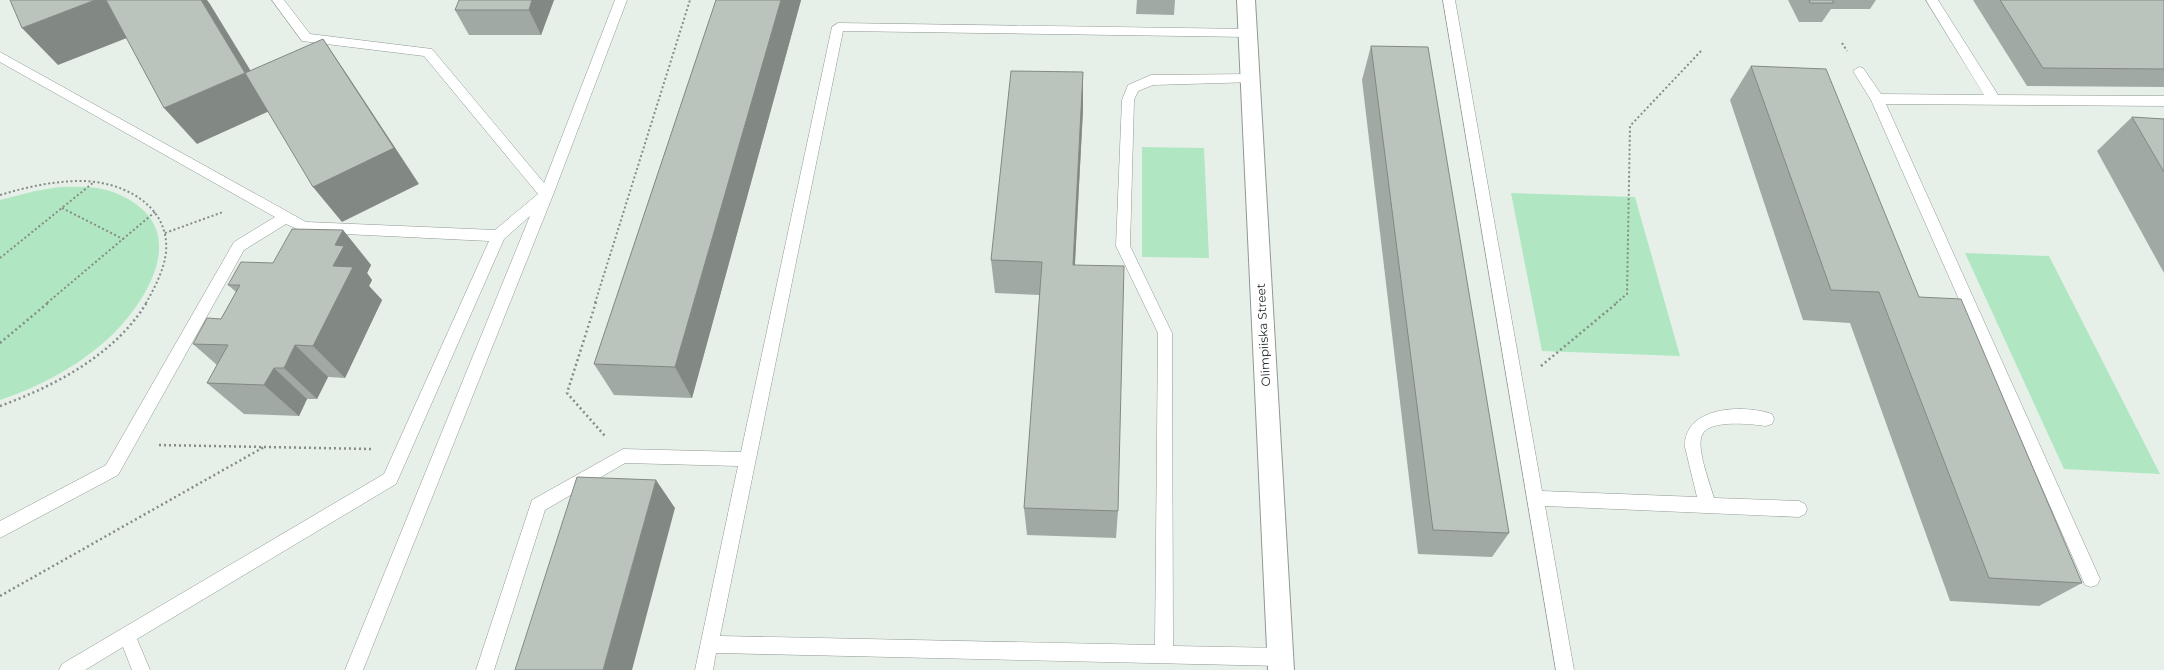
<svg xmlns="http://www.w3.org/2000/svg" width="2164" height="670" viewBox="0 0 2164 670" font-family="Montserrat,sans-serif">
<rect width="100%" height="100%" fill="#e6f0e9"/>
<g fill="#b0e7c2">
<polygon points="1142,147 1204,148 1209,258 1142,257"/>
<path d="M59 187C73 187 88 186 102 189 116 192 131 199 142 209 182 245 143 304 114 333 82 364 42 386 0 400V200L35 191Z"/>
<polygon points="1511,193 1635,197 1680,356 1542,351"/>
<polygon points="1965,253 2049,256 2160,474 2064,469"/>
</g>
<g fill="none" stroke-linecap="round" stroke-linejoin="round">
<defs>
<g id="service">
<polygon points="272,0 284,0 310,34 432,49 544,183 615,0 627,0 553,195 363,670 345,670 530,216 504,239 396,484 137,639 150,670 132,670 123,647 85,670 59,670 62,664 384,474 489,241 304,232 286,224 244,250 118,475 0,538 0,521 106,465 234,242 275,217 0,62 0,52 306,222 495,230 538,194 424,56 302,41"/>
<path d="M1443 0H1455L1542 491 1697 497 1685 447C1683 406 1744 404 1772 414L1774 419 1772 424 1766 426C1751 424 1709 419 1702 435 1696 448 1710 484 1714 498L1799 501 1805 504 1807 509 1805 514 1799 517 1545 506 1574 670H1556Z"/>
<polygon points="1926,0 1938,0 1998,95 2164,96 2164,106 1886,104 2100,579 2097,585 2091,587 2085,585 1871,100 1853,71 1859,67 1863,68 1881,94 1984,95"/>
<polygon points="838,23 1248,29 1254,33 1248,37 843,31 720,636 1155,645 1158,333 1116,246 1122,100 1128,85 1151,75 1250,74 1255,76 1256,79 1255,82 1153,85 1138,91 1134,100 1130,246 1172,333 1173,646 1280,648 1286,651 1289,657 1286,663 1280,666 716,653 713,670 695,670 738,466 625,463 545,510 494,670 476,670 532,500 623,449 741,452 832,27"/>
</g>
<polygon id="minor" points="1237,0 1255,0 1294,670 1268,670"/>
</defs>
<use href="#service" stroke="#909992" stroke-width="1"/>
<use href="#minor" stroke="#909992" stroke-width="2"/>
<g stroke="#858b87" stroke-width="2" stroke-dasharray="2 2.5" stroke-linecap="butt">
<polyline points="1842,43 1847,51"/>
<path d="M0 195C27 187 53 181 81 181 122 181 170 205 166 252 164 270 155 287 146 303"/>
<polyline points="62,208 123,239"/>
<polyline points="165,233 223,212"/>
<polyline points="0,258 94,182"/>
<polyline points="47,303 155,212"/>
<polyline points="595,303 690,0"/>
<polyline points="1616,303 1627,294 1630,126 1701,51"/>
</g>
<g stroke="#858b87" stroke-width="2.5" stroke-dasharray="2 3" stroke-linecap="butt">
<polyline points="596,302 567,393 605,436"/>
<polyline points="0,343 49,302"/>
<polyline points="1541,366 1618,302"/>
<path d="M0 406C55 386 116 354 147 302"/>
<polyline points="159,445 372,449"/>
<polyline points="0,596 264,447"/>
</g>
<use href="#service" fill="#fff" fill-rule="evenodd"/>
<use href="#minor" fill="#fff" fill-rule="evenodd"/>
</g>
<g fill="#a0a9a3">
<polygon points="554,0 541,35 469,35 455,10"/>
<polygon points="716,0 801,0 692,398 614,395 594,364"/>
<polygon points="1137,0 1175,0 1174,15 1136,14"/>
<polygon points="1788,0 1876,0 1870,9 1831,9 1822,22 1799,22"/>
<polygon points="1973,0 2164,0 2164,87 2027,86"/>
<polygon points="1371,46 1509,533 1492,557 1418,554 1362,80"/>
<polygon points="1751,66 1919,297 2082,583 2039,606 1950,601 1850,323 1803,320 1730,100"/>
<polygon points="1083,72 1083,109 1075,265 1118,511 1116,538 1027,535 1024,508 1040,295 995,293 991,260"/>
<polygon points="2132,117 2164,119 2164,273 2097,151"/>
<polygon points="343,230 371,265 367,273 372,280 369,286 382,300 345,378 328,377 317,399 307,399 299,416 244,414 207,383 217,365 193,344 221,319 236,292 228,285"/>
</g>
<g fill="#828984">
<polygon points="95,0 120,0 137,34 58,65 22,28"/>
<polygon points="201,0 207,0 210,4 274,109 245,73"/>
<polygon points="532,0 554,0 541,35 529,10"/>
<polygon points="781,0 801,0 692,398 675,367"/>
<polygon points="323,39 348,76 419,184 342,222 313,187"/>
<polygon points="1083,72 1083,109 1073,298 1073,265"/>
<polygon points="245,73 274,109 197,144 164,108"/>
<polygon points="343,230 371,265 367,273 372,280 369,286 382,300 345,378 313,346 333,266 335,245"/>
<polygon points="295,345 328,377 317,399 284,368"/>
<polygon points="274,368 307,399 299,416 264,385"/>
<polygon points="656,480 675,508 632,670 603,670"/>
</g>
<g fill="#bac4bd" stroke="#828984">
<polygon points="10,0 95,0 22,28"/>
<polygon points="106,0 201,0 245,73 323,39 394,148 313,187 245,73 164,108"/>
<polygon points="459,0 532,0 529,10 455,10"/>
<polygon points="716,0 781,0 675,367 594,364"/>
<polygon points="1809,0 1832,0 1834,3 1810,3"/>
<polygon points="2000,0 2164,0 2164,69 2043,68"/>
<polygon points="1371,46 1428,47 1509,533 1433,530"/>
<polygon points="1751,66 1826,69 1919,297 1961,299 2082,583 1989,578 1879,292 1831,290"/>
<polygon points="1011,71 1083,72 1073,265 1124,266 1118,511 1024,508 1042,262 991,260"/>
<polygon points="2132,117 2164,119 2164,172"/>
<polygon points="292,229 343,230 335,245 344,246 333,266 353,267 313,346 295,345 284,368 274,368 264,385 207,383 228,345 193,344 207,318 221,319 240,285 228,285 241,262 273,263"/>
<polygon points="577,477 656,480 603,670 515,670"/>
</g>
<g text-anchor="middle" dominant-baseline="central" stroke-width="3" stroke-linejoin="round" paint-order="stroke">
<g font-size="12" fill="#1f2220" stroke="#fff">
<text transform="translate(1263 335) rotate(-93)">Olimpiiska Street</text>
</g>
</g>
</svg>
